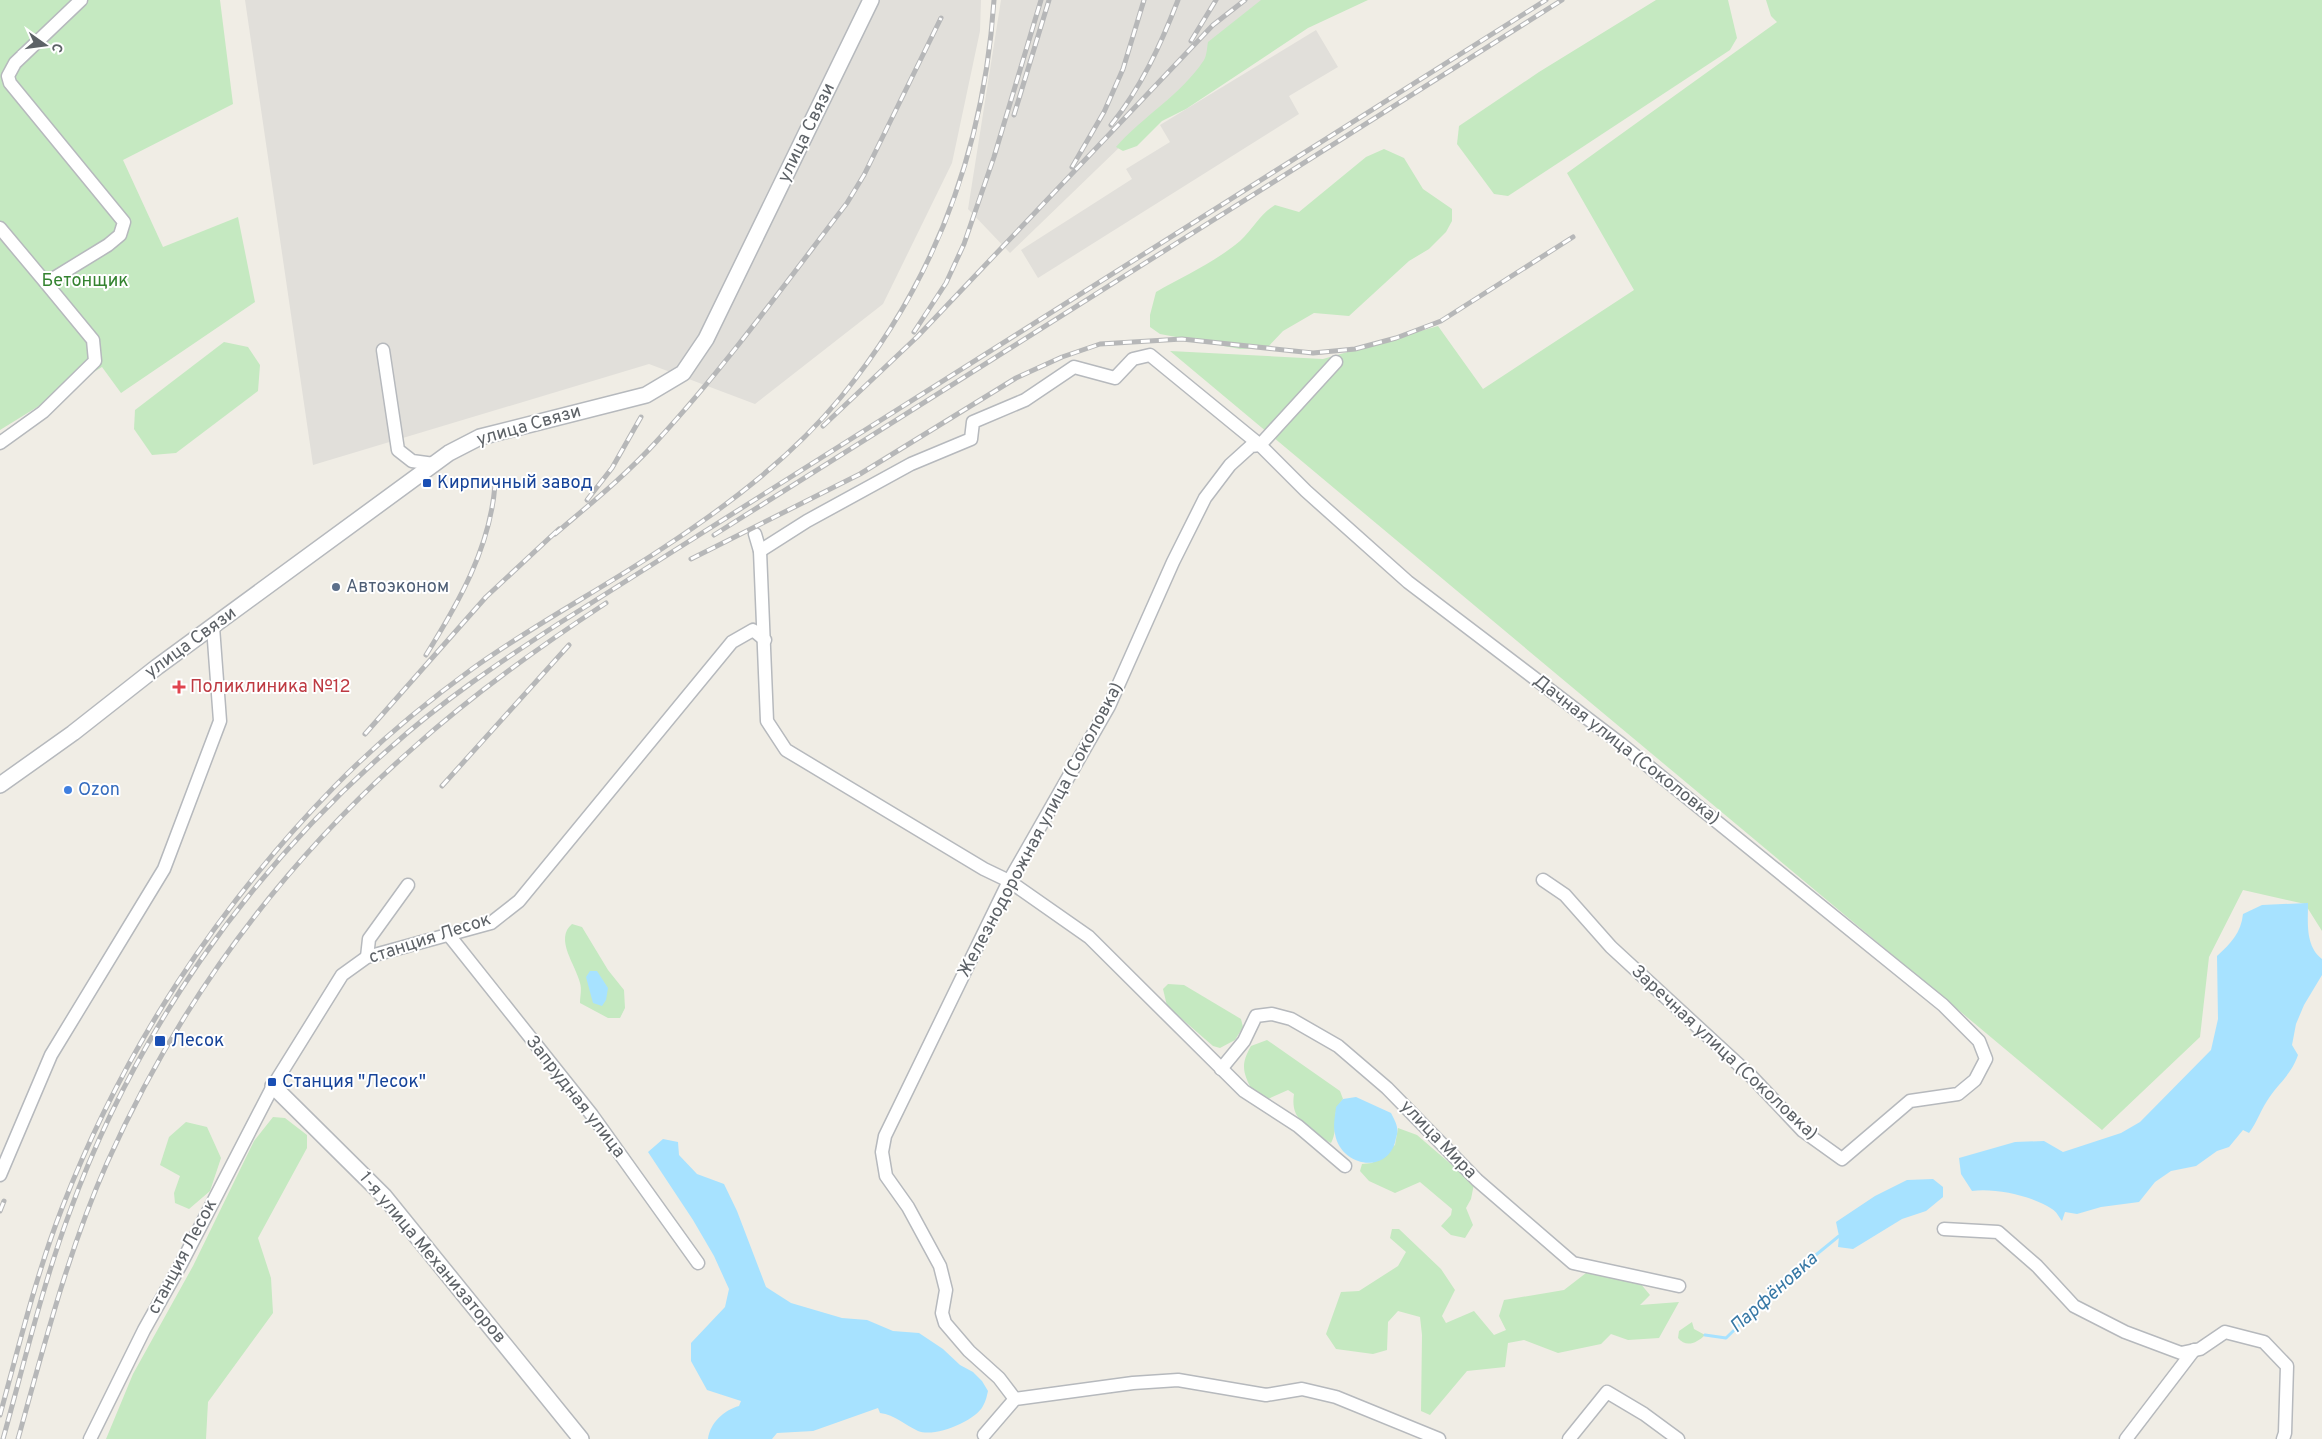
<svg xmlns="http://www.w3.org/2000/svg" width="2322" height="1439" viewBox="0 0 2322 1439" font-family="Overpass,sans-serif">
<rect width="100%" height="100%" fill="#f0ede5"/>
<g fill="#e1dfda">
<polygon points="245,0 981,0 980,31 952,163 883,304 755,404 649,364 313,465"/>
<polygon points="1001,0 1291,0 1213,57 1010,253 968,209"/>
<polygon points="1316,30 1338,67 1289,96 1299,114 1038,278 1021,250 1132,179 1126,169 1170,142 1160,125"/>
</g>
<g fill="#c5e9c1">
<polygon points="0,0 220,0 233,104 123,160 163,247 238,217 255,302 121,393 102,367 0,430"/>
<path d="M1261 0H1368L1308 28 1186 109 1162 121 1137 146 1123 151 1116 147C1143 116 1181 95 1204 60 1207 55 1207 47 1208 42Z"/>
<polygon points="1656,0 1728,0 1737,38 1730,50 1508,196 1494,194 1457,144 1459,126 1539,72"/>
<polygon points="1766,0 2322,0 2322,931 2305,904 2243,890 2209,957 2200,1037 2102,1130 1170,351 1323,359 1438,326 1483,389 1634,290 1567,173 1777,22 1771,16"/>
<path d="M1384 149 1404 158 1423 189 1452 209V221L1446 232 1429 249 1409 261 1349 316 1314 313 1283 331 1267 348 1240 349 1160 334 1150 327V315L1156 292C1184 276 1215 262 1240 241 1253 229 1260 214 1275 205L1299 212 1366 157Z"/>
<polygon points="224,342 248,347 260,365 258,391 176,453 152,455 134,429 135,410"/>
<path d="M572 924 582 927 608 970 624 990 625 1008 620 1018H608L580 1003C580 997 582 989 580 983 576 965 554 939 572 924Z"/>
<polygon points="1168,984 1184,985 1241,1019 1243,1027 1235,1040 1220,1048 1213,1046 1167,1006 1163,989"/>
<path d="M1267 1040 1340 1091 1343 1099C1329 1115 1340 1126 1331 1143 1322 1139 1300 1122 1296 1114 1293 1107 1293 1101 1294 1094L1288 1090 1268 1099 1253 1092C1243 1073 1240 1065 1251 1046Z"/>
<polygon points="273,1117 285,1118 307,1135 307,1148 258,1238 271,1278 273,1313 208,1402 206,1439 106,1439 133,1374 193,1266 254,1141"/>
<polygon points="186,1122 207,1127 221,1158 210,1191 189,1209 175,1203 174,1193 180,1176 160,1165 169,1137"/>
<polygon points="1398,1128 1417,1135 1474,1184 1471,1199 1466,1208 1473,1225 1465,1238 1451,1235 1441,1226 1451,1215 1452,1209 1420,1182 1395,1193 1369,1181 1360,1171 1362,1164 1372,1163 1395,1145"/>
<polygon points="1392,1229 1399,1229 1441,1269 1455,1290 1442,1316 1446,1323 1474,1311 1494,1335 1506,1330 1499,1316 1504,1300 1564,1290 1586,1273 1640,1283 1650,1295 1640,1305 1679,1302 1659,1338 1628,1340 1611,1334 1601,1344 1558,1353 1524,1340 1508,1343 1505,1367 1467,1371 1430,1415 1421,1411 1422,1335 1420,1317 1398,1311 1388,1322 1387,1350 1373,1354 1336,1349 1326,1334 1341,1292 1359,1291 1398,1266 1406,1252 1390,1238"/>
<path d="M1692 1322 1694 1329 1705 1335C1697 1343 1686 1348 1678 1338L1679 1331Z"/>
</g>
<g fill="#a7e2ff">
<path d="M2308 903C2308 922 2305 946 2322 959V975L2304 1005 2296 1024 2292 1045 2298 1055C2290 1077 2278 1083 2267 1101 2260 1112 2257 1122 2249 1133L2243 1130 2229 1147 2217 1151 2196 1166 2171 1171 2155 1182 2139 1202 2101 1207 2077 1214 2065 1212 2062 1221C2059 1217 2056 1211 2052 1209 2032 1196 1996 1188 1972 1191L1961 1174 1959 1158 2015 1142 2044 1141 2063 1152 2121 1133 2140 1122 2211 1050 2218 1019 2217 956C2231 943 2241 933 2243 914L2262 905Z"/>
<polygon points="590,971 597,971 608,988 606,1000 602,1006 593,1003 586,977"/>
<path d="M1356 1097 1391 1113C1393 1117 1396 1122 1397 1127 1398 1131 1397 1135 1396 1138 1390 1175 1341 1168 1335 1134 1333 1126 1335 1116 1336 1107L1343 1099Z"/>
<path d="M663 1139 678 1142 679 1155 697 1174 724 1184 737 1211 766 1287 791 1303 842 1318 867 1320 893 1331 919 1333 943 1349 960 1365 973 1372 982 1381 988 1391C987 1395 986 1401 983 1406 975 1421 935 1438 918 1431 905 1425 895 1415 880 1413L878 1408 813 1431 777 1433 772 1439H708C710 1423 724 1410 739 1406L741 1401 707 1390 691 1361V1343L725 1307 729 1289 714 1256 693 1220 648 1152Z"/>
<polygon points="1933,1179 1943,1187 1943,1197 1926,1211 1902,1219 1853,1249 1838,1247 1839,1236 1836,1222 1875,1196 1907,1180"/>
</g>
<g fill="none" stroke-linecap="round" stroke-linejoin="round">
<polyline stroke="#a7e2ff" stroke-width="3" points="1705,1335 1726,1338 1789,1277 1839,1236"/>
<defs>
<g id="minor">
<polyline points="0,228 46,283"/>
<polyline points="383,350 398,450 412,461 434,464"/>
<polyline points="0,443 43,412 95,361 93,340 46,283 108,245 120,235 124,222 10,83 8,76 15,63 81,0"/>
<polyline points="755,534 760,551 767,721 786,750 984,869 1009,881 1089,937 1244,1091 1298,1126 1345,1166"/>
<polyline points="760,551 807,521 911,464 971,439 973,422 1025,400 1074,367 1115,378 1133,359 1150,355 1260,445 1306,491 1408,582 1621,744 1943,1005 1979,1041 1986,1059 1975,1080 1958,1094 1910,1101 1842,1159 1803,1131 1751,1076 1611,947 1565,895 1543,880"/>
<polyline points="448,934 592,1115 698,1263"/>
<polyline points="367,957 369,939 408,885"/>
<polyline points="1221,1069 1244,1041 1256,1016 1272,1014 1291,1019 1338,1046 1387,1088 1477,1180 1573,1263 1679,1286"/>
<polyline points="0,1175 51,1055 164,869 220,721 213,627"/>
<polyline points="1944,1229 1998,1232 2037,1266 2074,1306 2125,1332 2181,1353 2200,1349 2225,1332 2264,1342 2287,1366 2285,1433 2283,1439"/>
<polyline points="1015,1399 999,1378 969,1351 945,1323 942,1313 946,1290 940,1266 908,1207 886,1176 882,1152 885,1136 1009,881 1109,706 1173,562 1205,498 1230,465 1251,446 1260,445 1336,362"/>
<polyline points="984,1435 1015,1399 1133,1383 1178,1380 1266,1395 1302,1389 1336,1397 1439,1439"/>
<polyline points="90,1439 144,1330 181,1264 273,1086 342,975 367,957 491,923 519,901 732,642 753,630 765,640"/>
<polyline points="1569,1439 1607,1392 1644,1414 1678,1439"/>
<polyline points="2126,1439 2194,1350"/>
</g>
<g id="tertiary">
<polyline points="0,785 73,733 157,667 449,453 480,437 646,395 683,373 706,339 871,0"/>
<polyline points="273,1086 384,1196 581,1439"/>
</g>
</defs>
<use href="#minor" stroke="#b6b9bd" stroke-width="15"/>
<use href="#tertiary" stroke="#b6b9bd" stroke-width="18"/>
<use href="#minor" stroke="#fff" stroke-width="12"/>
<use href="#tertiary" stroke="#fff" stroke-width="15"/>
<defs>
<g id="rail">
<polyline points="1191,41 1216,0"/>
<polyline points="1014,115 1049,0"/>
<path d="M1111 125C1141 88 1161 44 1178 0"/>
<polyline points="1072,167 1104,112 1123,69 1144,0"/>
<polyline points="914,332 946,283 964,244 994,157 1041,0"/>
<polyline points="823,426 917,337 1213,25 1245,0"/>
<polyline points="587,500 612,468 641,417"/>
<path d="M555 534C589 505 625 476 656 442 725 367 785 284 847 203L864 175 941 18"/>
<polyline points="714,535 1562,0"/>
<polyline points="691,559 860,474 1016,378 1062,357 1100,344 1182,339 1313,353 1355,349 1396,338 1441,321 1573,237"/>
<path d="M426 655C459 602 490 548 495 485"/>
<polyline points="365,734 486,597 559,529"/>
<polyline points="442,786 569,645"/>
<polyline points="0,1211 4,1201"/>
<path d="M0 1415C19 1346 36 1275 62 1208 123 1050 217 907 335 786 376 744 424 704 472 669 533 625 600 590 663 548 727 506 792 457 841 397 936 281 984 149 994 0"/>
<path d="M3 1439C24 1364 42 1287 69 1214 133 1036 248 872 390 748 442 701 500 662 558 624L1546 0"/>
<path d="M18 1439C44 1346 68 1251 107 1163 178 1004 282 864 412 749 472 695 539 647 606 603"/>
</g>
</defs>
<use href="#rail" stroke="#b6b7b8" stroke-width="5"/>
<use href="#rail" stroke="#fff" stroke-width="3" stroke-dasharray="9" stroke-linecap="butt"/>
</g>
<g fill="#1a4fb4" stroke="#fff" stroke-width="2">
<rect x="422" y="478" width="10" height="10" rx="2.5"/>
<rect x="154" y="1035" width="12" height="12" rx="2.5"/>
<rect x="267" y="1077" width="10" height="10" rx="2.5"/>
</g>
<circle fill="#5c6f8a" stroke="#fff" stroke-width="2" cx="336" cy="587" r="5"/>
<path fill="#e0444e" stroke="#fff" stroke-width="2" d="M176.5 679.5h5v5h5v5h-5v5h-5v-5h-5v-5h5z"/>
<circle fill="#3f7fe0" stroke="#fff" stroke-width="2" cx="68" cy="790" r="5"/>
<g text-anchor="middle" dominant-baseline="central" stroke-width="4" stroke-linejoin="round" paint-order="stroke">
<g font-size="18" fill="#5d6267" stroke="#fff">
<text transform="translate(807 133) rotate(-64)">улица Связи</text>
<text transform="translate(529 426) rotate(-16)">улица Связи</text>
<text transform="translate(191 643) rotate(-36)">улица Связи</text>
<text transform="translate(1626 750) rotate(38)">Дачная улица (Соколовка)</text>
<text transform="translate(1041 830) rotate(-62)">Железнодорожная улица (Соколовка)</text>
<text transform="translate(430 939) rotate(-18)">станция Лесок</text>
<text transform="translate(1724 1053) rotate(43)">Заречная улица (Соколовка)</text>
<text transform="translate(575 1097) rotate(52)">Запрудная улица</text>
<text transform="translate(1438 1140) rotate(46)">улица Мира</text>
<text transform="translate(183 1257) rotate(-62)">станция Лесок</text>
<text transform="translate(432 1258) rotate(50)">1-я улица Механизаторов</text>
</g>
<g font-size="18" fill="#348330" stroke="#fff">
<text x="85" y="281">Бетонщик</text>
</g>
<g font-size="18" fill="#164399" stroke="#fff" text-anchor="start">
<text x="437" y="483">Кирпичный завод</text>
<text x="171" y="1041">Лесок</text>
<text x="282" y="1082">Станция "Лесок"</text>
</g>
<g font-size="18" fill="#4e5e75" stroke="#fff" text-anchor="start">
<text x="346" y="587">Автоэконом</text>
</g>
<g font-size="18" fill="#be3a42" stroke="#fff" text-anchor="start">
<text x="190" y="687">Поликлиника №12</text>
</g>
<g font-size="18" fill="#366cbe" stroke="#fff" text-anchor="start">
<text x="78" y="790">Ozon</text>
</g>
<g font-size="19" font-style="italic" fill="#3778a5" stroke="#fff">
<text transform="translate(1774 1293) rotate(-42)">Парфёновка</text>
</g>
</g>
<g transform="translate(45 45) rotate(104)" stroke="#ffffff" stroke-width="4" paint-order="stroke">
<path d="M0-4L9 19L0 12L-9 19Z" fill="#5d6267"/>
<text y="-8" font-size="14" font-weight="bold" text-anchor="middle" fill="#5d6267">С</text>
</g>
</svg>
